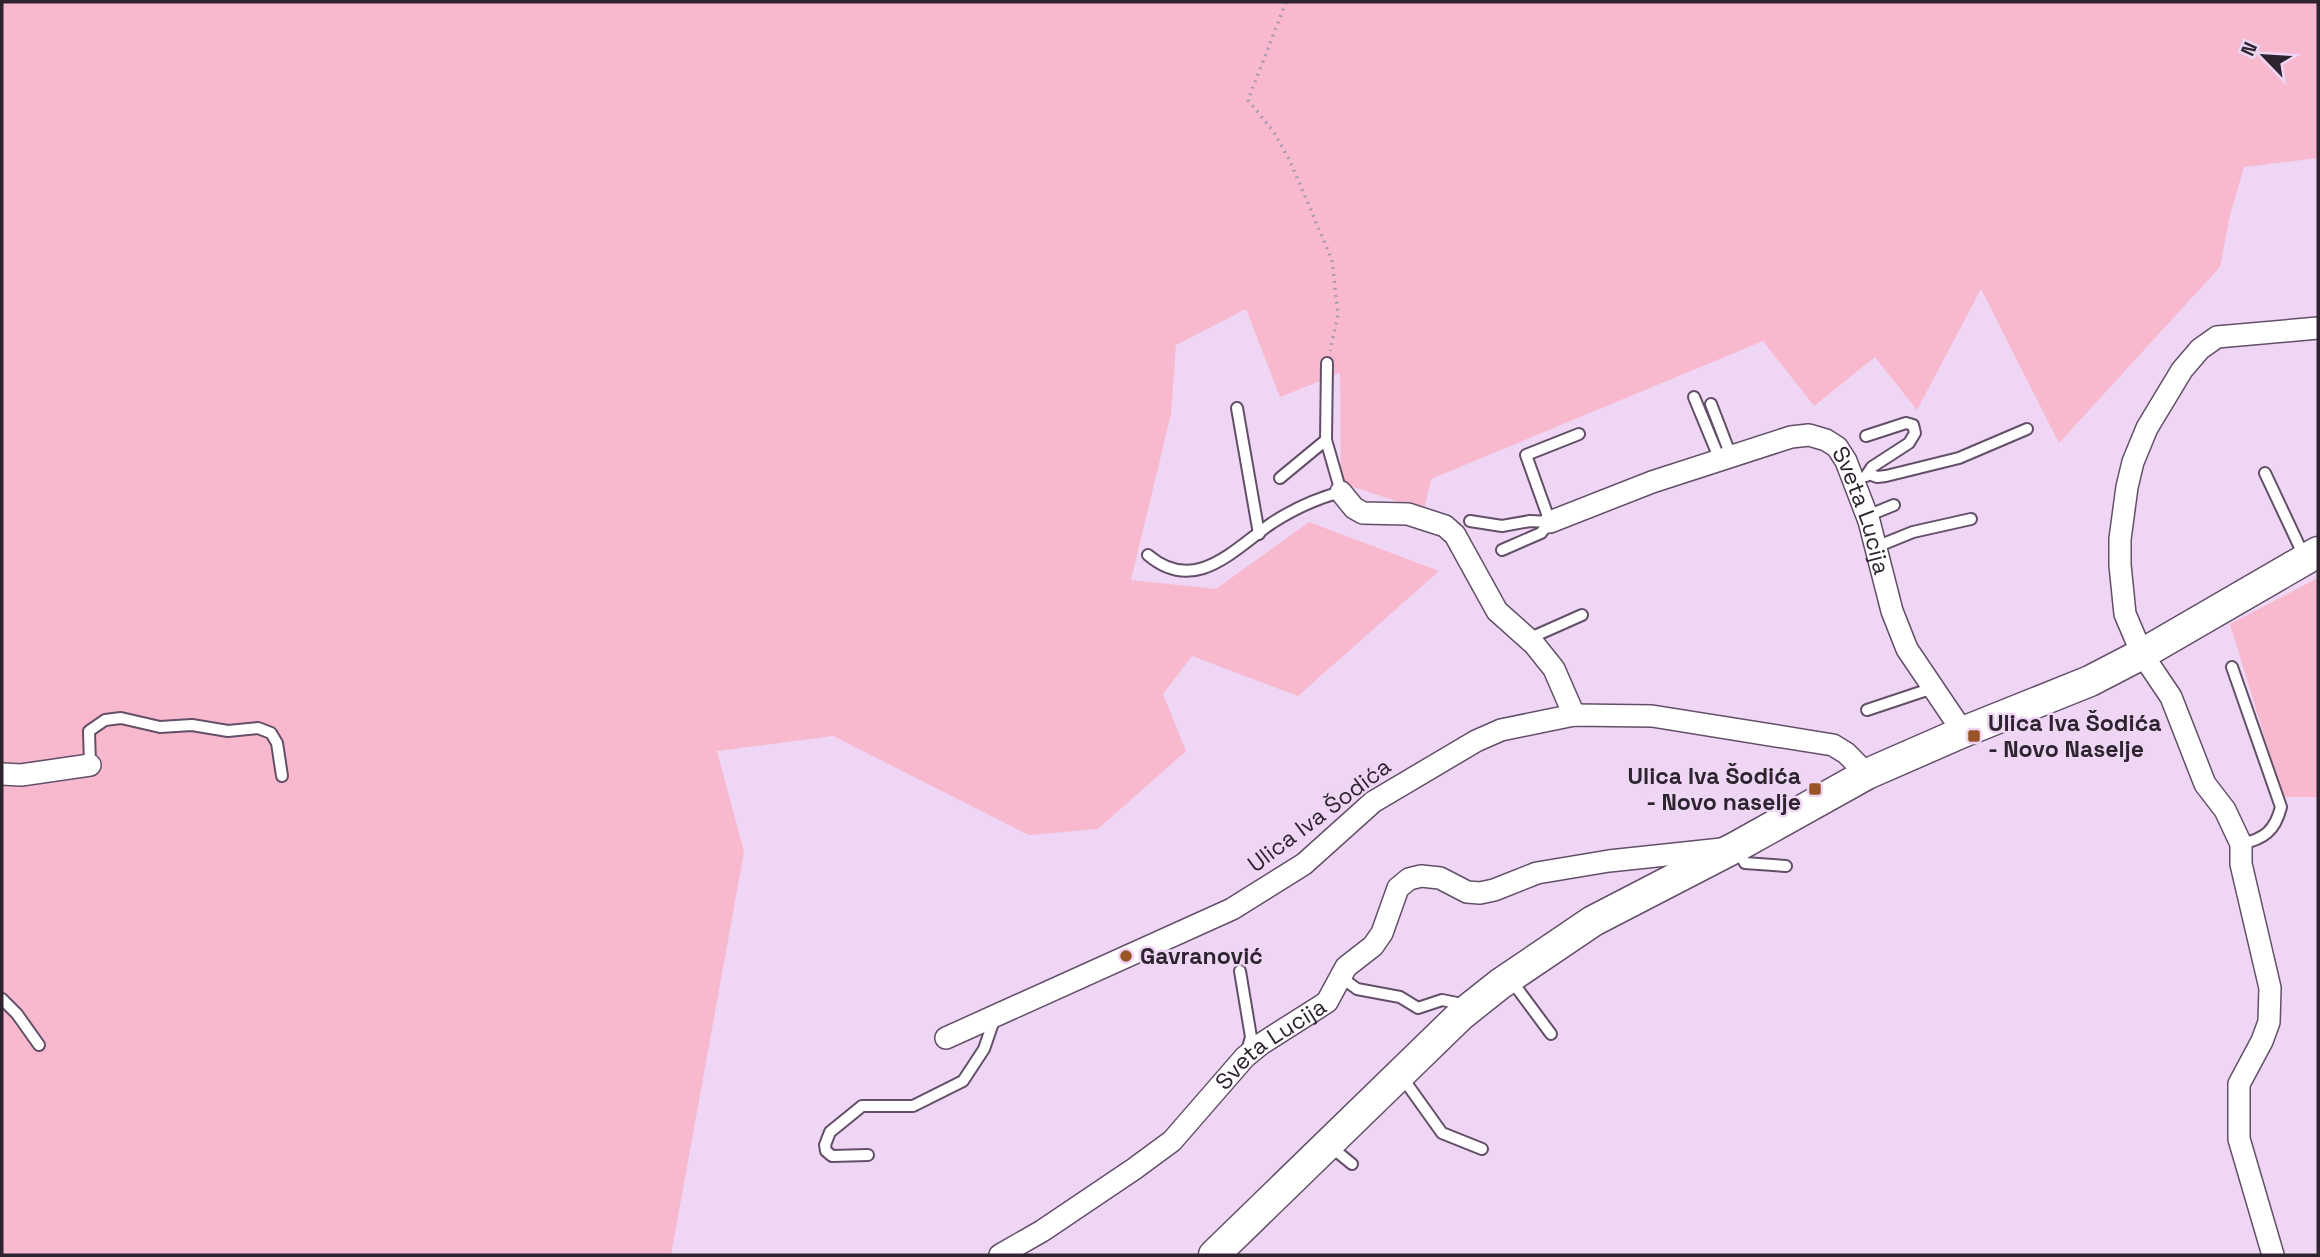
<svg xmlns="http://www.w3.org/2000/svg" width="2320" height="1257" viewBox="0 0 2320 1257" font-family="'Space Grotesk',sans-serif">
<rect width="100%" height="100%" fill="#eed6f4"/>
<g fill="#f8b9cf">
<polygon points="2,2 2318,2 2318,158 2244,167 2230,215 2220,267 2059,443 1981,289 1917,410 1875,357 1814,406 1763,341 1431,479 1424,510 1341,483 1340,373 1280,397 1246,309 1176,345 1171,414 1131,580 1216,589 1309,522 1439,571 1298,696 1192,656 1163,694 1186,751 1098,829 1029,835 833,736 717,751 744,852 671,1255 2,1255"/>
<polygon points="2318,578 2318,797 2283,797 2230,624"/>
</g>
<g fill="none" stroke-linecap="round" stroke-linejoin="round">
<defs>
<g id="lane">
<polyline points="1694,397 1720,460"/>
<polyline points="1711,404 1731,456"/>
<polyline points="1237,408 1259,534"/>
<polyline points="2265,473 2304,556"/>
<polyline points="1869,474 1877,477 1886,476 1959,458 2027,429"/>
<polyline points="1866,476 1872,467 1909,443 1915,433 1913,425 1906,423 1866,436"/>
<polyline points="1280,478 1326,440"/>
<polyline points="1867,516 1894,505"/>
<polyline points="1470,521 1502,526 1530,521 1550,522"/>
<polyline points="1550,522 1526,455 1579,434"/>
<polyline points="1876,547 1913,532 1971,519"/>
<polyline points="1502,550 1541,533 1550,522"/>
<path d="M1148 555C1195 595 1233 550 1272 523 1292 510 1318 498 1341 492L1326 440 1327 363"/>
<polyline points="1528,639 1582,615"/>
<path d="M2232 667 2281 807C2275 831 2264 839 2241 844"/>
<polyline points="1867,710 1933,688"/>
<polyline points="90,765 89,731 105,720 121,718 160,727 192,725 228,731 258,728 271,733 277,743 282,776"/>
<polyline points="1737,849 1745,863 1786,866"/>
<polyline points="1240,971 1251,1037 1247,1051"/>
<polyline points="1341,977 1357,989 1400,997 1418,1008 1442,1000 1467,1005"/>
<polyline points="1511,980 1551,1034"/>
<polyline points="2,999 17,1014 39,1045"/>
<polyline points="1402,1077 1442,1133 1482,1149"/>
<polyline points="1330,1146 1352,1164"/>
<polyline points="868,1155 832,1156 826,1151 825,1145 830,1132 862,1106 913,1106 963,1081 984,1049 995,1017"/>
</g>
<g id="street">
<polyline points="1341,492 1354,508 1363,513 1408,514 1445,526 1455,535 1497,611 1534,644 1554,669 1574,715"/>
<path id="s1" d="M1550 522 1652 482 1791 437 1809 435 1826 440 1837 447 1846 461 1869 521 1892 611 1907 649 1963 732"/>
<polyline points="2,774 21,775 90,765"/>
<polyline points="946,1038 1232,909 1304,864 1373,802 1476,741 1501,730 1574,715 1652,716 1833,745 1846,753 1867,774"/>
<path id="s2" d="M1000 1255 1042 1231 1134 1169 1172 1141 1245 1057 1261 1044 1327 1002 1346 967 1373 946 1382 933 1398 888 1409 879 1421 876 1440 878 1467 892 1480 893 1494 890 1537 873 1609 861 1722 849"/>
<polyline points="2273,1255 2239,1139 2239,1084 2262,1041 2269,1022 2270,988 2241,864 2241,844 2225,810 2205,784 2171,697 2142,654 2125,614 2120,565 2120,539 2127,487 2133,462 2147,428 2182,370 2200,349 2217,337 2318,328"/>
</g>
<polyline id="secondary" points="1214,1255 1461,1015 1500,984 1593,921 1736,847 1867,774 1963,732 2090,681 2142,654 2318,552"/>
</defs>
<use href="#lane" stroke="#634f68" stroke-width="14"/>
<use href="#street" stroke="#634f68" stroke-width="24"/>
<use href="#secondary" stroke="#634f68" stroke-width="33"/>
<polyline stroke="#ae9bb3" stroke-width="3.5" stroke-dasharray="2 5" stroke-linecap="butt" points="1286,2 1248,100 1273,131 1290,161 1332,260 1338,315 1330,351"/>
<use href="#lane" stroke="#fff" stroke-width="10"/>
<use href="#street" stroke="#fff" stroke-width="21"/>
<use href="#secondary" stroke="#fff" stroke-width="30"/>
</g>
<g fill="#995527" stroke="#eed6f4" stroke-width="2.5">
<rect x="1967" y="729" width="14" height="14" rx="3.5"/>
<rect x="1808" y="782" width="14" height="14" rx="3.5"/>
<circle cx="1126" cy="956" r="7"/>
</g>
<g text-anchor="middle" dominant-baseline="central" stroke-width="5" stroke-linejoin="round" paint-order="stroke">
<g font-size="23" fill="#2d242f" stroke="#eed6f4">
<text stroke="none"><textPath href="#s1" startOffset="373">Sveta Lucija</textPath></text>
<text transform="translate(1319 815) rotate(-37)">Ulica Iva Šodića</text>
<text stroke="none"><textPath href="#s2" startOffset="346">Sveta Lucija</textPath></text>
</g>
<g font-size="23" font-weight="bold" fill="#2d242f" stroke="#eed6f4" text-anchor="start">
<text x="1988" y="723">Ulica Iva Šodića<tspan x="1988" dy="26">- Novo Naselje</tspan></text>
<text x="1801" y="776" text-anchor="end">Ulica Iva Šodića<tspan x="1801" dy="26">- Novo naselje</tspan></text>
<text x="1140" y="956">Gavranović</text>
</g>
</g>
<rect width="2320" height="1257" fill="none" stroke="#2d242f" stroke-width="7"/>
<g transform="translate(2264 56) rotate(295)" stroke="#eed6f4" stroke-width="5" paint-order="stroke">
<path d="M0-5L12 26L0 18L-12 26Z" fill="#2d242f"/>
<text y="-10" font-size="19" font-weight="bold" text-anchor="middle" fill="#2d242f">N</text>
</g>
</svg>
